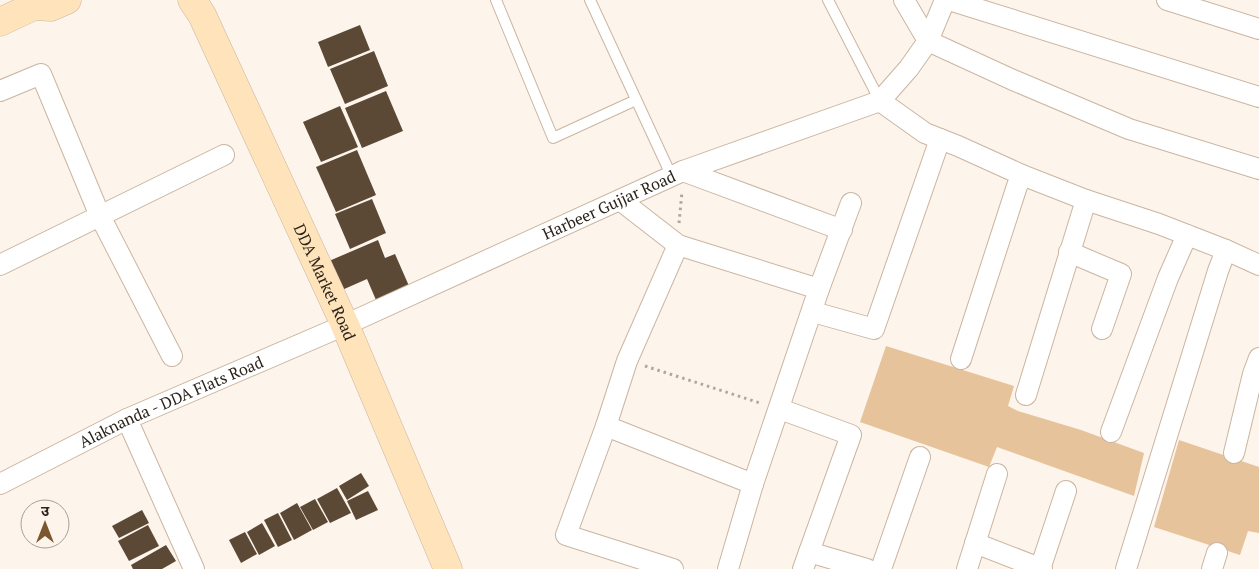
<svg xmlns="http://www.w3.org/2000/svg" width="1259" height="569" viewBox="0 0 1259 569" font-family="'PT Serif','Noto Sans Devanagari',serif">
<rect width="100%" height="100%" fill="#fdf4eb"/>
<g fill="#e7c39b">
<polygon points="886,346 1014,386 1008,406 1018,411 1081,430 1144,453 1134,496 997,447 989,467 860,422"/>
<polygon points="1179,440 1259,467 1259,533 1248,531 1240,555 1154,527"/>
</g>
<g fill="#5b4936">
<polygon points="360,25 370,50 328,67 318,42"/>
<polygon points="374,51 388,86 345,104 330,69"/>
<polygon points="386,91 403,131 362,148 345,108"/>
<polygon points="340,106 358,147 321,162 303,122"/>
<polygon points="357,150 376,195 336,212 316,167"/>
<polygon points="372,199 386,233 350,249 335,214"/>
<polygon points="378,240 385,258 395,254 409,286 376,300 367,279 342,290 329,261"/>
<polygon points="361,473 369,486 347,500 339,486"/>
<polygon points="337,488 351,513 330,523 317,499"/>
<polygon points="368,491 378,510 356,520 347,501"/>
<polygon points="315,499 328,522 313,530 300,507"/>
<polygon points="297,503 312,530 294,540 280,513"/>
<polygon points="142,510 149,523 119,538 112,526"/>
<polygon points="278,513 292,540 278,547 264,520"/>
<polygon points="262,523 275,546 259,555 247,532"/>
<polygon points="148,525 159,546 129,561 118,541"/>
<polygon points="245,532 257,554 241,563 229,540"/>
<polygon points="166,545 176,561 162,569 133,569 131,565"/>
</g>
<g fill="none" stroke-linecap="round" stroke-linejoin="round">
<defs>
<g id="lane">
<polyline points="496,0 553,138 636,100"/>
<polyline points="590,0 672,177"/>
<polyline points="828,0 880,101"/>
</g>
<g id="street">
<polyline points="904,0 928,41 1013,80 1129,129 1259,169"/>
<polyline points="949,0 1259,97"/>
<polyline points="1167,0 1259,29"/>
<polyline points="0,91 41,74 100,216 172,356"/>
<polyline points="880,101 925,133 958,146 1022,175 1086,200 1159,224 1226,250 1259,265"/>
<polyline points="683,171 842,230"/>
<polyline points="620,200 678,245 819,289"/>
<polyline points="1069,252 1121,274 1102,329"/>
<polyline points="0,265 224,155"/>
<polyline points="813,312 874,329 940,139"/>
<polyline points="961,359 1017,186 1022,175"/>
<polyline points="1026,395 1086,200"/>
<polyline points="780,409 851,435 803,569"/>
<polyline points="127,419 194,569"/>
<polyline points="606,426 753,484"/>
<polyline points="1111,432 1168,278 1187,235"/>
<polyline points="1234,453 1253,374 1259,358"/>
<path id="s1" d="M0 484 127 419 345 325 683 171 880 101 909 68 928 41 945 0"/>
<polyline points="975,543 1042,569"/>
<polyline points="809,552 867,569"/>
<polyline points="673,569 566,535 606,426 627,361 678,245"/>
<polyline points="728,569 753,484 819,289 851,203"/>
<polyline points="881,569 920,457"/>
<polyline points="967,569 997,474"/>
<polyline points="1040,569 1066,491"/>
<polyline points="1126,569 1218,271 1226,250"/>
<polyline points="1212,569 1217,553"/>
</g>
<g id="secondary">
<path id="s2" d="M192 0 202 15 345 325 448 569"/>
<polyline points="0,22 34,6 51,7 67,0"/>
</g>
</defs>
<use href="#lane" stroke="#cab5a0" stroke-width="12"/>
<use href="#street" stroke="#cab5a0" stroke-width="22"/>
<use href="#secondary" stroke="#cab5a0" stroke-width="29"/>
<g stroke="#b0a89f" stroke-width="3" stroke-dasharray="2.5 4" stroke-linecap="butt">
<polyline points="679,223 682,192"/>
<polyline points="645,366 760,403"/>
</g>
<use href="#lane" stroke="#fff" stroke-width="10"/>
<use href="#street" stroke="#fff" stroke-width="20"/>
<use href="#secondary" stroke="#fee3bb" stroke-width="28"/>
</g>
<g text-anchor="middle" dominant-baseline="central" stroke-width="5" stroke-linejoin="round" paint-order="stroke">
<g font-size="16" fill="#2c241c" stroke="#fdf4eb">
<text stroke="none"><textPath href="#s1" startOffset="670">Harbeer Gujjar Road</textPath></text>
<text stroke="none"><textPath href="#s2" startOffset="312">DDA Market Road</textPath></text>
<text stroke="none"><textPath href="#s1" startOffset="190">Alaknanda - DDA Flats Road</textPath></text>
</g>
</g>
<g transform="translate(45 524)"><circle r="24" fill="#fdf4eb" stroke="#a9a198"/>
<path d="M0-4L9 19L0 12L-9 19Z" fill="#7a572f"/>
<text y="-8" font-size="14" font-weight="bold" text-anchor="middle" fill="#2c241c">उ</text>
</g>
</svg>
